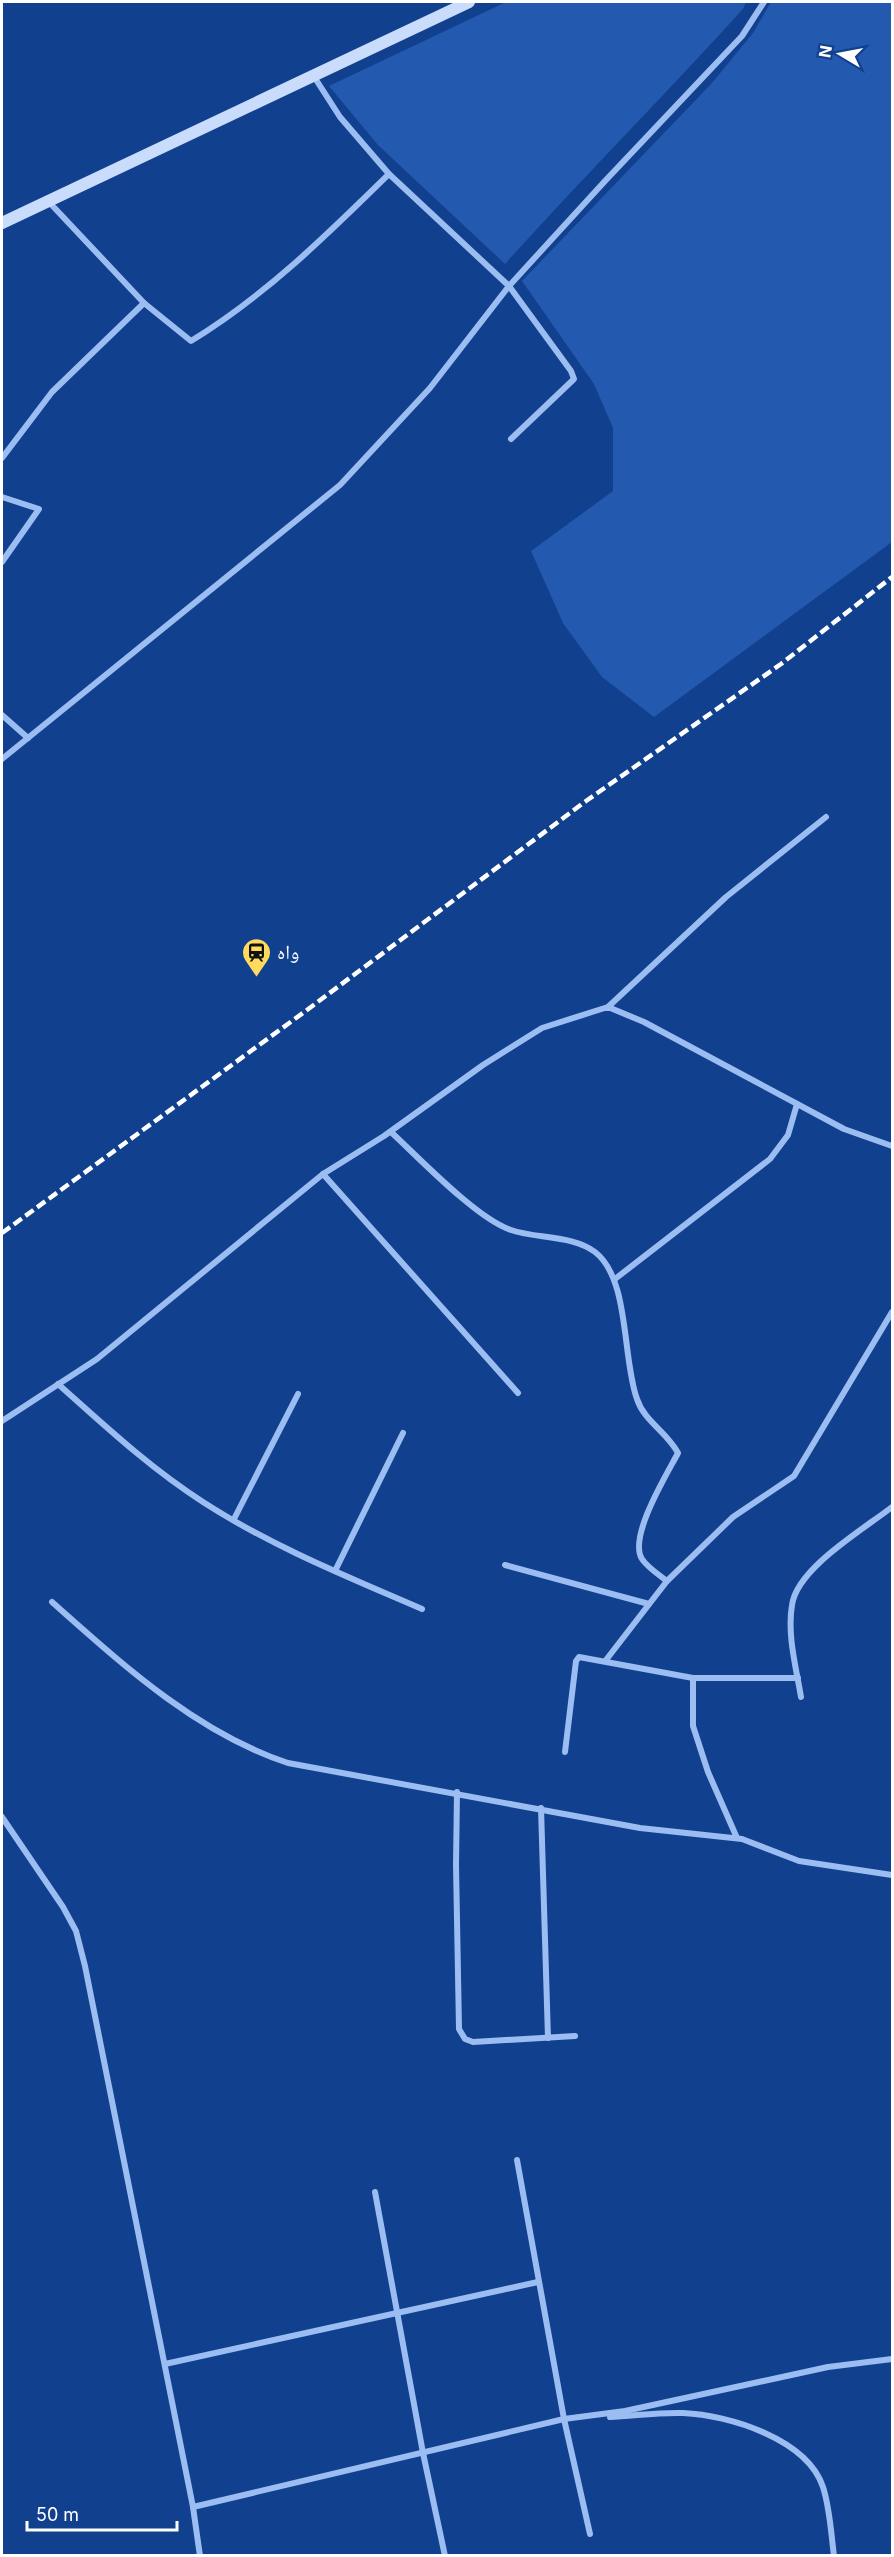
<svg xmlns="http://www.w3.org/2000/svg" width="894" height="2557" viewBox="0 0 894 2557" font-family="Inter,'Noto Naskh Arabic',sans-serif">
<rect width="100%" height="100%" fill="#11408f"/>
<g fill="#2359ae">
<path d="M506 2H746L743 9C665 95 583 177 505 264L378 145 329 86Z"/>
<polygon points="771,2 892,2 892,542 654,717 602,677 563,623 531,551 613,491 613,428 594,384 522,281 712,83 753,33"/>
</g>
<g fill="none" stroke-linecap="round" stroke-linejoin="round">
<g stroke="#9bbdf2" stroke-width="6">
<polyline points="313,75 340,117 389,174 509,286 571,371 574,379 511,439"/>
<path d="M48 201 144 303 191 341C265 296 328 234 389 174"/>
<polyline points="2,458 52,392 144,303"/>
<polyline points="2,497 39,509 2,562"/>
<polyline points="2,715 28,738"/>
<polyline points="2,759 340,485 430,388 509,286 605,181 742,36 764,2"/>
<polyline points="608,1007 726,897 826,817"/>
<path d="M391 1132C418 1157 477 1219 511 1230 537 1239 573 1235 595 1252 630 1279 622 1358 637 1399 644 1421 667 1432 678 1453 667 1474 628 1537 642 1559 647 1567 659 1575 667 1581"/>
<polyline points="323,1174 518,1393"/>
<polyline points="615,1279 770,1159 788,1135 797,1104"/>
<path d="M58 1384C105 1426 150 1468 203 1502 271 1546 348 1577 422 1609"/>
<polyline points="2,1421 97,1359 323,1174 384,1136 483,1065 542,1028 592,1012 608,1007 644,1022 844,1129 892,1146"/>
<polyline points="234,1519 298,1394"/>
<polyline points="505,1565 649,1604"/>
<polyline points="335,1571 403,1433"/>
<path d="M52 1602C123 1665 197 1733 288 1763L640 1828 742 1839 799 1861 892 1875"/>
<polyline points="606,1660 667,1581 733,1517 794,1476 892,1312"/>
<polyline points="693,1678 693,1726 708,1772 737,1838"/>
<path d="M801 1697C796 1667 787 1635 792 1605 797 1568 864 1529 892 1507"/>
<polyline points="565,1752 576,1661 579,1657 693,1678 798,1678"/>
<polyline points="457,1792 456,1865 459,2029 465,2039 473,2042 575,2036"/>
<polyline points="541,1808 548,2038"/>
<polyline points="2,1817 63,1907 76,1931 85,1966 193,2507 200,2556"/>
<polyline points="517,2160 564,2419 590,2534"/>
<polyline points="375,2192 423,2453 445,2556"/>
<polyline points="165,2364 538,2282"/>
<path d="M610 2417C634 2416 659 2412 683 2413 729 2415 807 2439 823 2487 830 2509 831 2533 834 2556"/>
<polyline points="193,2507 564,2419 625,2411 828,2367 892,2359"/>
</g>
<polyline stroke="#cadcfc" stroke-width="12" points="2,223 469,2"/>
<polyline stroke="#fff" stroke-width="4.5" stroke-dasharray="10 4.5" stroke-linecap="butt" points="2,1233 307,1010 586,801 781,664 892,577"/>
</g>
<defs>
<symbol id="station-pin" viewBox="-11 -11 22 30"><path d="M0 17L-7.5 6A9.5 9.5 0 1 1 7.5 6Z" fill="#ffda5c" stroke="#11408f"/><path d="M-3-6H3Q5-6 5-4V2Q5 4 3 4L4.5 6H3L1.5 4h-3L-3 6H-4.5L-3 4Q-5 4-5 2V-4Q-5-6-3-6ZM-3.5-4v3h7v-3ZM-3.5 1v1.5H-2V1ZM2 1v1.5H3.5V1Z" fill="#111"/></symbol>
</defs>
<g fill-rule="evenodd">
<use href="#station-pin" x="240" y="936" width="33" height="45"/>
</g>
<g text-anchor="middle" dominant-baseline="central" stroke-width="6" stroke-linejoin="round" paint-order="stroke">
<g font-size="20" fill="#fff" stroke="#11408f" text-anchor="start">
<text x="277" y="952">واہ</text>
</g>
</g>
<rect width="894" height="2557" fill="none" stroke="#ffffff" stroke-width="6"/>
<g transform="translate(840 54) rotate(280)" stroke="#11408f" stroke-width="4.5" paint-order="stroke">
<path d="M0-4.5L10 22L0 15L-10 22Z" fill="#ffffff"/>
<text y="-9" font-size="16" font-weight="bold" text-anchor="middle" fill="#ffffff">N</text>
</g>
<path d="M27 2521v9h150v-9" fill="none" stroke="#ffffff" stroke-width="3"/>
<text x="36" y="2521" font-size="18" fill="#ffffff" stroke="#11408f" stroke-width="4.5" paint-order="stroke">50 m</text>
</svg>
